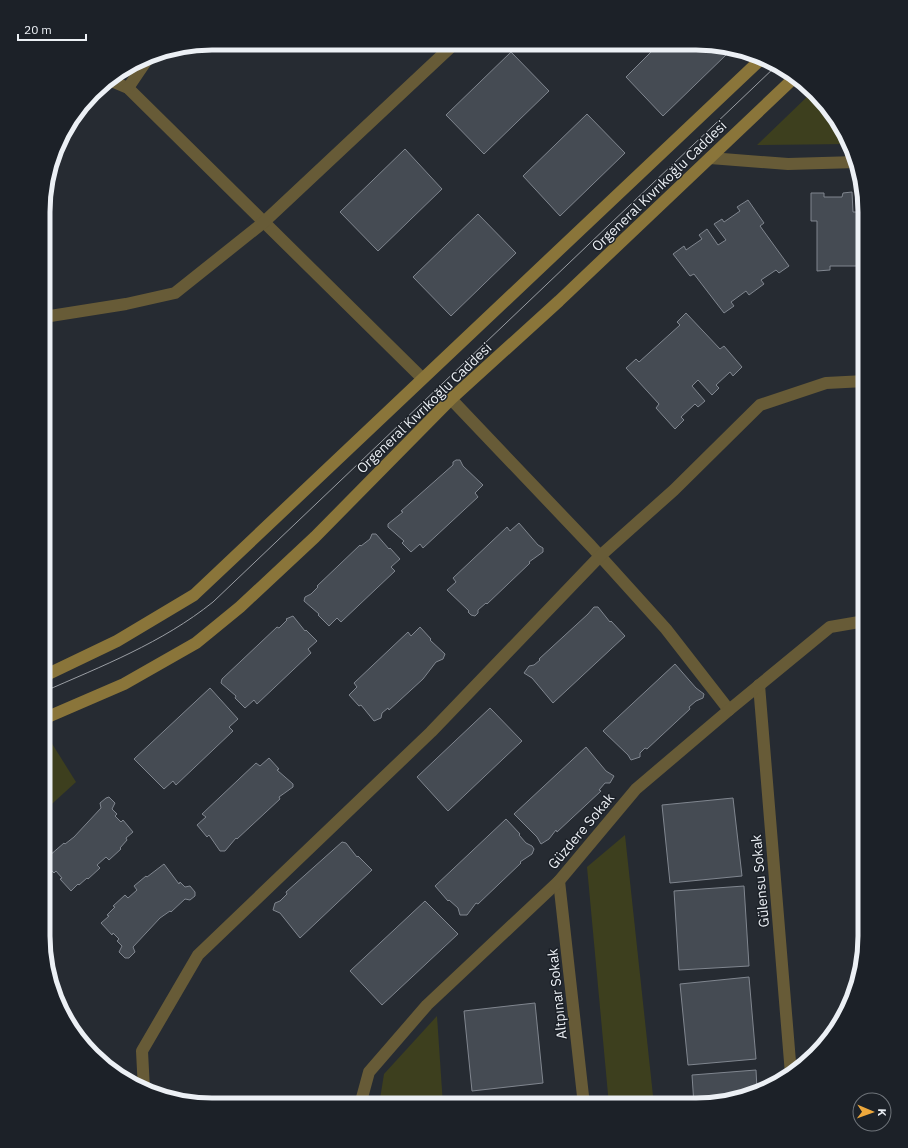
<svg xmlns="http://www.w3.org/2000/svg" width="908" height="1148" viewBox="0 0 908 1148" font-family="'IBM Plex Sans',sans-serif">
<rect width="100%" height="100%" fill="#262b32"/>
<g fill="#3d3f1e">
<polygon points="811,93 843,128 849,144 757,145"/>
<polygon points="46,734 76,782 43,812 43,736"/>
<polygon points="625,835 654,1105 609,1105 587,867"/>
<polygon points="437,1016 443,1105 379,1105 384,1074"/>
</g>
<g fill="#454b53" stroke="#80868f">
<polygon points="584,44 597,44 590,51"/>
<polygon points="659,44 719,44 728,53 663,116 626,77"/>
<polygon points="511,52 549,91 484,154 446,115"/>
<polygon points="587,114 625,153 560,216 523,176"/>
<polygon points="405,149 442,189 378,251 340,212"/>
<polygon points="852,192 853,212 862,212 863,192 865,211 865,266 830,266 830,270 817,271 817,221 811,221 811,193 824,193 824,197 842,197 843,193"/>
<polygon points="748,200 764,223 760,226 789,266 779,273 776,270 761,280 764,284 749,295 746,291 731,302 734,306 724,313 694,274 690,276 673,254 684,246 686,250 702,239 699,235 707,229 718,245 726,240 714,224 722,219 724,222 740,211 737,207"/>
<polygon points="478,214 516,253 451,316 413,277"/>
<polygon points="686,313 720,349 724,346 742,367 733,376 730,372 716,385 719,388 712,395 698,380 692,386 705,401 698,407 695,404 681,417 684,420 675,429 656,408 659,404 626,368 636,359 639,362 680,325 677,322"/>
<polygon points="456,460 460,460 463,466 483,485 475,493 478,497 423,548 420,544 411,552 402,543 404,541 388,527 388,524 403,512 401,511 453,465 453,462"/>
<polygon points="519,523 538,545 543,548 543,552 529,562 530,563 487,604 486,603 478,610 478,613 475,616 471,615 468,612 469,611 447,590 456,582 453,578 507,527 510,531"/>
<polygon points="372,534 376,534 389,549 390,548 400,559 391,567 395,571 341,622 337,618 329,626 318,615 319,614 304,601 305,597 311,594 318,587 317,586 360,545 361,546 370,539"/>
<polygon points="594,607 598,607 610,622 611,621 625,636 553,703 532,678 524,673 529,666 534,665 540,660 539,659 588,614"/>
<polygon points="293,616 305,631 306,630 317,641 308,649 311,653 257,704 254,700 245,708 235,698 236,696 221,683 222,679 277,627 279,628 287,620 286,619"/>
<polygon points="420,627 431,639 430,640 445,654 443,659 436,662 423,679 399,701 389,710 388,708 382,713 381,718 374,721 361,705 359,706 349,695 357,687 354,683 408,632 411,636"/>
<polygon points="675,664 696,688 704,694 703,698 696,701 689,707 690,709 647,749 645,748 640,753 640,757 631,760 628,755 603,731"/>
<polygon points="210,688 238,719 229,727 233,731 176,785 173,781 164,789 134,759"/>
<polygon points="490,708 522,741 448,811 417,777"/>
<polygon points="586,747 606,771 614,776 610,783 605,783 599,790 601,791 557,832 556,830 549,839 541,844 537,837 514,814"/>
<polygon points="269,758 279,769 277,770 293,784 293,787 279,797 280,799 237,839 236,838 225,851 220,851 209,835 207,837 197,825 206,817 202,814 256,763 260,766"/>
<polygon points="109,797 115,803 112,809 117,814 115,816 121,822 123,820 133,832 126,838 127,840 120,848 121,849 109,860 106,857 97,865 100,868 88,879 87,878 79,885 78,884 71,891 60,879 62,878 56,871 54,873 49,868 43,868 43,856 48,854 49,856 64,843 65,844 74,837 101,808 100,803 106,798"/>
<polygon points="733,798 742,876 670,883 662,805"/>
<polygon points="506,819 520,834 519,835 526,843 532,846 534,849 532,854 520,862 521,863 478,904 476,903 467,915 460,915 458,908 449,900 448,901 435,886"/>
<polygon points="342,842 346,843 357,857 358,856 372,870 300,938 280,913 273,910 275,903 280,901 287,894 286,892"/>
<polygon points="164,864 179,884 180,882 185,887 190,886 195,892 195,896 190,900 185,899 171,912 170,911 160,918 133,947 135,952 129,958 125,958 119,952 122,946 117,941 119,939 113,933 112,935 101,923 109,916 107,915 115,907 113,906 125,895 128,898 137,890 134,886 146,876 147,877"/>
<polygon points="744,886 749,966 679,970 674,891"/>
<polygon points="425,901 458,934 382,1005 350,971"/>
<polygon points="43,903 51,908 47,916 49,918 43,932"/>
<polygon points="749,977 756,1059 688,1065 680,984"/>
<polygon points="535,1003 543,1083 472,1091 464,1011"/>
<polygon points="756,1070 757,1089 707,1105 694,1105 692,1075"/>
</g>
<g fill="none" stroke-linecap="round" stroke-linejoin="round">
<g stroke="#675b37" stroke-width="12">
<polyline points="109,80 128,88 422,378"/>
<polyline points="128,88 149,57"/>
<polyline points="710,158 788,164 857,162"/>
<polyline points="44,317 126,304 175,293 264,222 454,44"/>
<polyline points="451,399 591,546 666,629 729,710"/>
<polyline points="759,685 791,1074"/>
<polyline points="559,881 584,1105"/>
<polyline points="144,1090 142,1051 198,955 431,732 600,556 674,490 760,405 826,383 865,381"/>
<polyline points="360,1105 369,1072 427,1005 559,881 636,789 729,710 830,627 865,621"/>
</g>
<g stroke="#8a753a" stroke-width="12">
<polyline points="44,676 117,641 194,595 760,60"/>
<polyline points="43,719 124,684 196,643 240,607 315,537 451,399 559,301 795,77"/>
</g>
<path stroke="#9a9ea4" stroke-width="1" d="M43 692C102 666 162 643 213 602L776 66"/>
</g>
<g text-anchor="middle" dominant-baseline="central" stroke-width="3" stroke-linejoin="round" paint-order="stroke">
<g font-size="14" fill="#ecf0f5" stroke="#1c2128">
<text transform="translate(659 186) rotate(-44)">Orgeneral Kıvrıkoğlu Caddesi</text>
<text transform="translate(424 408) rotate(-44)">Orgeneral Kıvrıkoğlu Caddesi</text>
<text transform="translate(581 831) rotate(-50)">Güzdere Sokak</text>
<text transform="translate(760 881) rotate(-95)">Gülensu Sokak</text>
<text transform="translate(557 994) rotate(-96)">Altpınar Sokak</text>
</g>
</g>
<path d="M0 0H908V1148H0ZM212 50H696A162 162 0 0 1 858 212V936A162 162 0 0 1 696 1098H212A162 162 0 0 1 50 936V212A162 162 0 0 1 212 50Z" fill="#1c2128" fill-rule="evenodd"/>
<path fill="none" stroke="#ecf0f5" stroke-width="5" d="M212 50H696A162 162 0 0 1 858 212V936A162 162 0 0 1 696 1098H212A162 162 0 0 1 50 936V212A162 162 0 0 1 212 50Z"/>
<g transform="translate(872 1112) rotate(92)"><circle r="19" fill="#1c2128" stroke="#6f747a"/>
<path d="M0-3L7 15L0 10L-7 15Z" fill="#eda83c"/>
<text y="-6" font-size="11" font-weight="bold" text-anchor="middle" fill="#ecf0f5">K</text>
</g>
<path d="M18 34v6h68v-6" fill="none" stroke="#ecf0f5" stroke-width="2"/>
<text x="24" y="34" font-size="12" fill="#ecf0f5" stroke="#1c2128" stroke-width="3" paint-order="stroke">20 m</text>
</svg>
